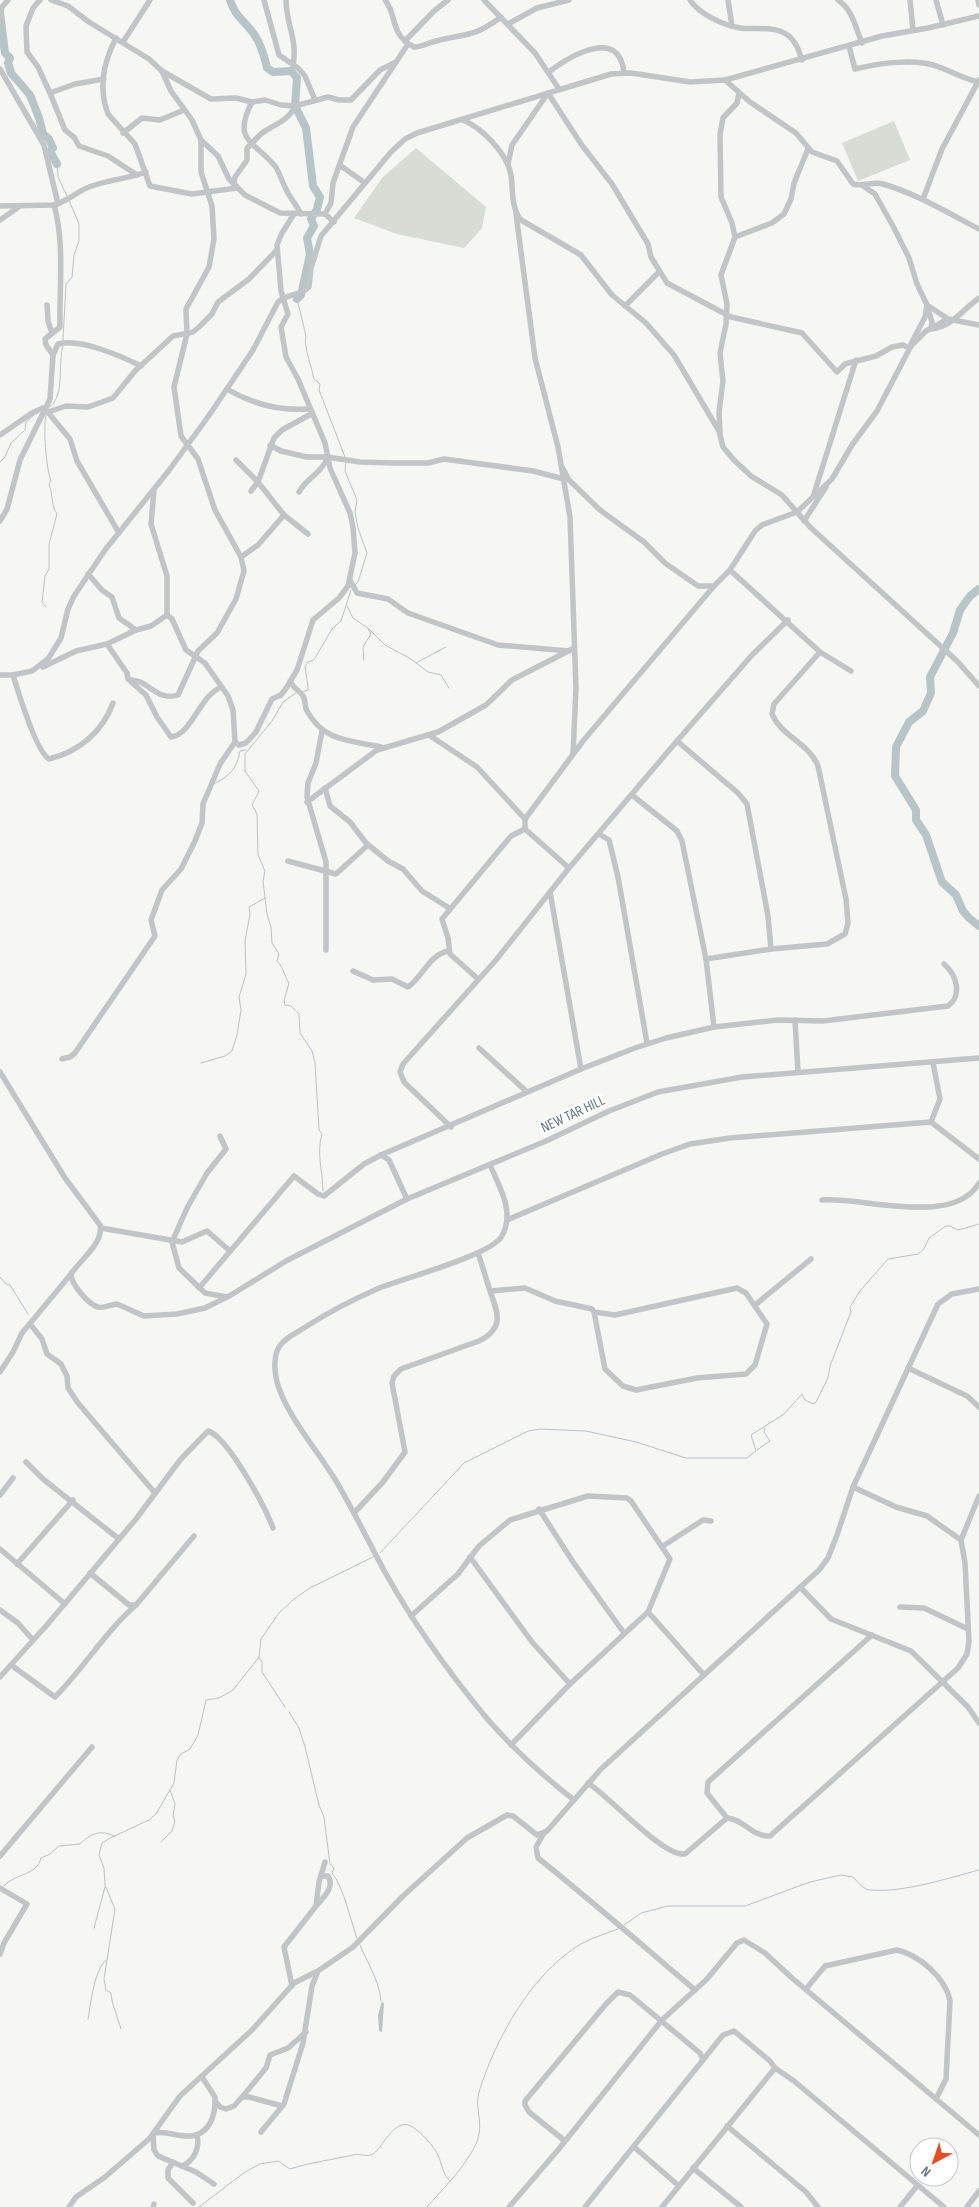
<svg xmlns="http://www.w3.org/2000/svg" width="979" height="2207" viewBox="0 0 979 2207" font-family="'Sofia Sans Condensed',sans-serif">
<rect width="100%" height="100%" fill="#f6f6f3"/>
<g fill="#d7ddd4">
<polygon points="894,121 910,160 858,181 842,143"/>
<polygon points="416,148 486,207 482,228 464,248 397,234 354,218 382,178"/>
</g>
<polygon fill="#b7c4c8" points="382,2001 384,2004 382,2032 379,2031 378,2015"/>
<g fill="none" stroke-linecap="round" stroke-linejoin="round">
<g stroke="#b7c4c8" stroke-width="1">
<polyline points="57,164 58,177 67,196"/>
<path d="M297 299 306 336C303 344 312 368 314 379L320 384 319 390 345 457"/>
<polyline points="63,340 66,284 72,277 74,255 79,241 79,224 69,200"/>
<path d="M48 408C66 398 57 365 63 346"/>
<path d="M46 414C43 427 46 468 51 481L49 484C53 494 51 505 57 514L49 544V569L45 576 42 602 46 607"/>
<polyline points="346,461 345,471 357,500 355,512 358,528 367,553 358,582 355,585"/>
<polyline points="0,462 5,457 11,443 25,430 26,422 34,415"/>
<polyline points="347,606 353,618 366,627"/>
<polyline points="367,627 385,645 411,659 428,672 441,675 449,688"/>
<polyline points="364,660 363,647 371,634 368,629"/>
<polyline points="416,663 446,647"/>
<polyline points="302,692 308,690 308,687 305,666 308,662 314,660 332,629 341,621 351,590"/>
<path d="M296 693 283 702 272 721 245 754V771L259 791 252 805 257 814 258 855 265 871 263 881 267 914 271 927 272 943 279 954 277 961C284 969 284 975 289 983L284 1001 285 1005 291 1006 299 1014 300 1033 312 1051 315 1063 319 1130 322 1134C316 1154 323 1171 323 1191"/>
<path d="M214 784C229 776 237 769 240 751L246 750"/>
<polyline points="201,1063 225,1056 232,1051 237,1035 241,1010 239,997 246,974 245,941 250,914 249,907 265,898"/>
<polyline points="0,1277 6,1284 10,1285 28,1314"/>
<polyline points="757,1450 770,1441 764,1432 765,1428"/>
<polyline points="380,1553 464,1463 528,1431 540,1429 586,1431 636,1442 686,1458 747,1458 756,1451 751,1435 784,1414 802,1394 805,1400 813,1404 816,1402 828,1378 830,1366 851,1312 850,1307 860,1291 888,1259 918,1254 924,1249 929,1238 946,1226 950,1226 958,1230 979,1224"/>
<polyline points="259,1657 262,1662 262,1672 285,1707"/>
<path d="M289 1712 299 1728 305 1747 319 1805 324 1817 330 1864 334 1868 332 1873C344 1887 350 1920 357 1938"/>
<polyline points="161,1842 172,1831 175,1821 173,1816 175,1804 170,1790"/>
<path d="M4 1886C15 1873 37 1876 41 1858L50 1854 59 1846 80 1844C90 1834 100 1829 114 1836"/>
<path d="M624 1925 641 1913 668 1906H745L810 1882 841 1875 853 1877C858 1882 863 1890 871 1890 902 1893 949 1878 979 1870"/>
<polyline points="94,1928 105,1887"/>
<path d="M360 1945C368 1965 379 1979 381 2001"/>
<path d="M88 2019C91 2002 94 1971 106 1960"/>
<path d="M121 2029C118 2018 111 2002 111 1993L106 1990 104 1979 115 1909 105 1885 104 1868 99 1855 102 1843 110 1838 149 1820 156 1814 174 1783 177 1760 181 1754 190 1749 198 1735 206 1700 219 1698 233 1690 259 1657 261 1639 279 1613 295 1598 310 1588 375 1556"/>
<path d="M199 2207 245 2172 260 2164 278 2161 290 2169C311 2162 332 2160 353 2155 359 2153 365 2157 371 2155 382 2151 393 2117 411 2126 421 2132 434 2146 439 2157 442 2166 443 2174 450 2181"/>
<path d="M427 2207C442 2190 466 2166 476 2144 485 2123 474 2109 479 2092 495 2040 530 1977 576 1947 588 1939 605 1934 618 1929"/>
</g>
<g stroke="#b7c4c8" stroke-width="8">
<path d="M230 0C235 15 240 17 250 29 260 40 264 54 267 68L273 72 291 71 297 78 295 106 306 128 313 186 320 197 317 209 311 219 314 226 307 238 310 254 301 295 297 299"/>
<polyline points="0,13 5,53 10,58 8,63 11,73 30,95 39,118 43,134 49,139 53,148 50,151 57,164"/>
<polyline points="979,589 970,596 960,610 953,633 930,677 931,693 923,711 909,722 896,747 895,776 916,810 916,820 926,835 942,882 956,895 963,911 969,918 979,926"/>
</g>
<g stroke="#c1c5c8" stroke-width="5.5">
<polyline points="40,0 33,8 26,26 27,52 38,67 50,93 75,84 104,79"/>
<polyline points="51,0 68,6 89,22 149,59 162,71 171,91 192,120 201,140 218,156 229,179 245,195 280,213 325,214 334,222"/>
<polyline points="264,0 279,55 298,68 305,76 315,100"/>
<path d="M286 0C286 24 298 40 293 65"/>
<path d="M385 0C398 16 389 34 414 47 422 47 428 43 436 41 467 33 473 38 501 17"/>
<polyline points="484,0 535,53 559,89"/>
<path d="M690 0C699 14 723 25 740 28 756 30 775 25 789 36 796 42 799 51 802 60"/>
<polyline points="728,0 732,26"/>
<path d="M838 0C853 10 855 27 862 43"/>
<polyline points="910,0 913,30"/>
<polyline points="936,0 943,25"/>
<polyline points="978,0 979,5"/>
<polyline points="0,17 2,7 8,0"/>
<polyline points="508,24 537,8 569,0"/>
<path d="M116 38C104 61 98 88 108 114L135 144 150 186 192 194 237 188"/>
<polyline points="405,41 434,11 448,0"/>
<polyline points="123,42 150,0"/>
<path d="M849 46 855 69C879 63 916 58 939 67 953 72 964 79 979 82"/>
<polyline points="0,69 44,145 58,204"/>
<polyline points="162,71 211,99 236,98 252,102 265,100 281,105 295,106 328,97 339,100 351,100 380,70 396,62"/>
<path d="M549 72C571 55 620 27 624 73"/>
<path d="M725 80 750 102 796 133 812 152 837 161 853 184C863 187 873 181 883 184 917 194 948 213 979 229"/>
<polyline points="50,93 65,130 74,137 79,146 108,156 137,175"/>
<path d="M252 102C232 141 253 140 275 166 280 173 281 180 285 187 289 197 296 204 301 214"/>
<path d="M463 120C482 128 507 153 511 175 513 189 511 208 521 220L581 255 612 295 646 323 674 355 719 431 723 447 733 459 751 476 782 495 810 527 957 661 979 686"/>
<polyline points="123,133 142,118 160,120 184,110"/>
<polyline points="508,164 512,145 548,93 581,144 612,184 648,244 651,257 667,283 731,317 802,333 837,372 845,364 876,356 892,347 903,345 909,348"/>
<polyline points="341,166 365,183"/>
<path d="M234 184 235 177 247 160V148C253 143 258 135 265 131 275 125 290 119 295 106"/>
<polyline points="863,186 875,194 894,228 909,258 917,284 927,305 925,317 911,344"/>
<polyline points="923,199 942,149 979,80"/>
<path d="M0 206 54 205C68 201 76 192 89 187 107 180 127 179 146 172"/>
<polyline points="325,214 331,203 333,183 353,127 408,44"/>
<polyline points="516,214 535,358 558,447 570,517 576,688 573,754"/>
<polyline points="0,220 20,206"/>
<polyline points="735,237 772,223 784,214 791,199 794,183 808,149"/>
<polyline points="47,305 48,321 52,333"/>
<polyline points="927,305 948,319"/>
<polyline points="625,306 659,272"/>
<path d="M928 309 932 322 931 329C952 327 962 310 979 298"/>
<path d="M53 355 46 345 45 339 60 327C59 288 65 243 54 205"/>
<path d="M227 389C252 404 281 411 309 409"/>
<polyline points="48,412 66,406 88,407 113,398 135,371 173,336 193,332 199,327 212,314 218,302 249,279 277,250"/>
<polyline points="720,433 719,412 723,381 720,353 726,324 727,304 721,275 735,237 732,223 721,197 720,134 723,118 737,103 739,93"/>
<polyline points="0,435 32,413 43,408 46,410 70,439 77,461 119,533"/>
<polyline points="270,445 281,451 307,457 327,457 360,462 394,463 428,463 444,459 533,471 564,479"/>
<polyline points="236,460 258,482 284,515 308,534"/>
<polyline points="562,467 569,480 600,510 644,542 665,563 698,586 714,586 730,570 755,531 762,525 797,512 832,479 852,445 877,411 911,346 926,331 948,319 979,325"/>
<polyline points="154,490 151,524 167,576 167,615"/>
<polyline points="251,491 258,482 274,438 282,430 311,414"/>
<path d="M299 492C306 478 321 474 327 459"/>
<polyline points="814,494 856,360"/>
<path d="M0 521 7 509 20 460 50 399 53 355 58 344C80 338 121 356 141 366"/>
<polyline points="804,521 826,487"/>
<polyline points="241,557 258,545 284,515"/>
<polyline points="730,570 820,652 851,671"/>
<polyline points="88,574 102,590 112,597 119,618 136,630"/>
<polyline points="350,580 357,593 388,599 408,613 498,645 569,651"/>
<path d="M107 644 127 673 128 679 146 695 157 717 171 737C192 735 200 694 222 687"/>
<polyline points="43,667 76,651 107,644 136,630 151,626 167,615 172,619 186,650 205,663 228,696 233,710 235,742 220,764 203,804 202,823 195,841 181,869 162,890 151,920 155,936 75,1053 70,1057 62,1059"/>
<path d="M0 675H13L32 671 48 659 61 638 68 609 74 596 105 550 170 469 210 414 253 350 278 302C287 293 301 296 309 287L311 268 321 236 391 152 405 139 417 133 611 74 631 73 690 82 725 80 882 36 928 28 979 16"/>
<path d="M13 675C18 691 36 752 49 759 79 752 103 731 113 703"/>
<path d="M130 680C148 679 156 702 178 695L198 651 217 633 236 599 244 571 241 557 215 510 198 459 181 436 174 387 187 334 186 309 209 267 214 239 212 206 201 172V140"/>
<path d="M290 681C293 688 299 690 303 696 306 700 304 706 307 711 324 742 350 740 381 747"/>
<polyline points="322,731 316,763 308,783 307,797 326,862 326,950"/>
<polyline points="429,735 477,767 525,819"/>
<polyline points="677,741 738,793 747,804 768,916 771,949"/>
<polyline points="235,742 239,745 246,743 256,732 272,699 281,695 287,687 297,670 313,620 339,598 348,586 355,553 353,527 350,513 330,468 325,443 298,379 286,357 281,327 288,314 281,291 277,245 282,233 294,214"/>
<polyline points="325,788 330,806 350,822 366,843 388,861 403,869 422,891 449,908"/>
<polyline points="632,795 677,831 682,841 706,959 714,1027"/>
<polyline points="307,802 377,750 438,732 486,705 512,680 574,648"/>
<polyline points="599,834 609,840 618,877 647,1043"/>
<polyline points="288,861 336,874 368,845"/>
<polyline points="569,868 525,829 525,819 583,741 714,586"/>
<polyline points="550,892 581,1069"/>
<path d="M706 959 771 949 827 944 845 934 848 923 846 899 818 766C809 743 781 736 772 714L774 704 820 652"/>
<path d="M353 971 373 980 392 979 408 987C423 977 429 954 449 951"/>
<polyline points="478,979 450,954 448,938 442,919 511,836 525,829"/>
<polyline points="795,1020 798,1072"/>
<polyline points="479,1048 527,1092"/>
<path d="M0 1072 65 1178 100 1225C104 1243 80 1260 71 1274 71 1284 88 1304 98 1307 104 1309 111 1304 117 1304L144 1316 177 1314 205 1308 231 1295 286 1261 407 1199 546 1141 609 1111 658 1092 742 1077 979 1058"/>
<polyline points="931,1122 940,1099 933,1063"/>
<polyline points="451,1127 404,1082 400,1072 403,1064 496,960 569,868 677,741 752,655 788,620"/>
<polyline points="220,1136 226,1149 207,1173 187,1208 172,1242 179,1268 205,1293 227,1297"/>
<polyline points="381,1155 389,1160 407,1199"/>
<path d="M490 1165C500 1188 515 1212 502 1236 492 1255 401 1279 377 1289 352 1300 329 1312 307 1326 298 1332 284 1338 279 1347 272 1359 275 1379 280 1391 291 1420 319 1453 336 1481 354 1511 369 1543 386 1574 414 1624 448 1671 484 1715 511 1747 542 1775 574 1800"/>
<path d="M822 1200C864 1197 954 1227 979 1183"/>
<polyline points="507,1220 662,1154 690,1144 730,1138 931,1122 979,1159"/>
<polyline points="101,1228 182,1242 207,1231 230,1251"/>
<path d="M199 1288 294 1176 318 1194 324 1196 364 1164 381 1155 581 1069 635 1048 666 1038 714 1027 778 1020 823 1021 948 1006C963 995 956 974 944 964"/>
<polyline points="491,1291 525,1288 555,1301 592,1309 594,1312 615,1315 737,1288 746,1293 767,1324 755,1365 746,1374 697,1378 636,1390 623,1386 605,1369 594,1312"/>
<polyline points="755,1305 811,1259"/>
<polyline points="30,1324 42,1339 47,1354 61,1364 67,1376 68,1388 78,1403 155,1493"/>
<polyline points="908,1368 967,1396 979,1407"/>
<polyline points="0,1372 13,1352 22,1333 71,1274"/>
<polyline points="26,1462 43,1479 119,1539"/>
<polyline points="0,1495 13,1478"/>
<polyline points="539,1509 573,1562 624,1633"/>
<path d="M354 1513 383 1482 405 1452 392 1383 394 1376 401 1369 479 1341C505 1328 498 1313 490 1291 486 1278 482 1265 478 1253"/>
<polyline points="961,1540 979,1496"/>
<polyline points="663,1546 703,1520 711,1521"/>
<polyline points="0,1549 65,1604"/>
<polyline points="470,1557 532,1642 570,1684"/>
<polyline points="17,1564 73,1500"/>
<polyline points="90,1573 129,1605 136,1605 194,1536"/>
<polyline points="801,1588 831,1619 911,1651 968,1707 979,1723"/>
<polyline points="900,1607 924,1608 968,1629"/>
<polyline points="0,1610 18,1623 33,1640"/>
<polyline points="648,1612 704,1675"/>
<polyline points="411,1616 458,1574 479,1546 510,1520 588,1496 627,1498 631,1501 670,1559 648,1612 570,1684 511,1745"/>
<path d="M11 1665 55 1697C84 1668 105 1632 136 1605"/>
<path d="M0 1677 46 1626 136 1519 180 1460 208 1431C228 1437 265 1507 273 1528"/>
<path d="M588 1783C610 1797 663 1857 685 1854L727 1818C743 1819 753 1837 770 1836L958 1668 967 1654 969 1641 965 1563 961 1540 927 1516 896 1507 853 1487"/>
<polyline points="727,1818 707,1793 708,1782 872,1635"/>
<path d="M544 1833 536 1847 538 1858C592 1901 643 1946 695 1990"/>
<polyline points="0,1856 92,1747"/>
<polyline points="0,1888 27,1904 4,1943 0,1954"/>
<path d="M316 1906C324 1897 335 1887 328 1876H321"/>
<polyline points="292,1986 284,1947 316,1906 319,1882 325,1862"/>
<path d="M806 1989 825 1966 897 1950C919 1955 946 1978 950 2001L946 2079 936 2099"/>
<polyline points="243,2096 266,2068 270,2055 288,2048 306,2032"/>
<polyline points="215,2101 220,2107 226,2109 234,2106 242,2097 249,2097 282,2106"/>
<polyline points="727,2126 806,2192 818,2207"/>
<polyline points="261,2132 284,2104 303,2043 312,1986 318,1971"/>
<path d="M154 2133C169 2131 174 2136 186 2136 209 2137 216 2116 215 2097L202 2077"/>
<polyline points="153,2135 154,2150 158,2156 196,2172 214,2184"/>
<polyline points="565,2141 529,2112 525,2105 525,2101 606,2004 618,1992 630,1995 700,2053 703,2060"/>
<polyline points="634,2147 679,2186"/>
<polyline points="173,2162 168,2170 168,2178 193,2203"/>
<path d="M182 2166C194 2161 200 2148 197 2135"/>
<polyline points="693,2168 741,2207"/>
<polyline points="69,2207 76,2197 105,2177 149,2139 180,2096 252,2030 294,1983 318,1971 353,1947 403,1896 467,1838 507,1815 513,1816 537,1835 547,1831 601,1769 819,1570 828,1558 837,1535 853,1487 938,1304 952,1294 979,1289"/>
<polyline points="153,2207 154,2204"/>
<polyline points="509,2207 558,2150 662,2020 707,1979 737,1943 744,1940 765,1953 792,1978 979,2135"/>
<polyline points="585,2207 723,2035 734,2031 770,2061 775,2068 794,2081 944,2207"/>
<polyline points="662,2207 775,2068"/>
<polyline points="900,2207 917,2186"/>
<polyline points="967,2207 979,2191"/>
</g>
</g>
<g text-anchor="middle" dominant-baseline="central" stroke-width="5" stroke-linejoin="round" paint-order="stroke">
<g font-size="15" fill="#657784" stroke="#fff">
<text transform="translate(573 1114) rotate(-25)">NEW TAR HILL</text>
</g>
</g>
<g transform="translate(934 2162) rotate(220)"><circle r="24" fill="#ffffff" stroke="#c1c9ce"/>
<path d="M0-4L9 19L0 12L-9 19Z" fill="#e44f25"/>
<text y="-8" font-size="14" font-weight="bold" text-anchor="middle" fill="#657784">N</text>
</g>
</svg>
